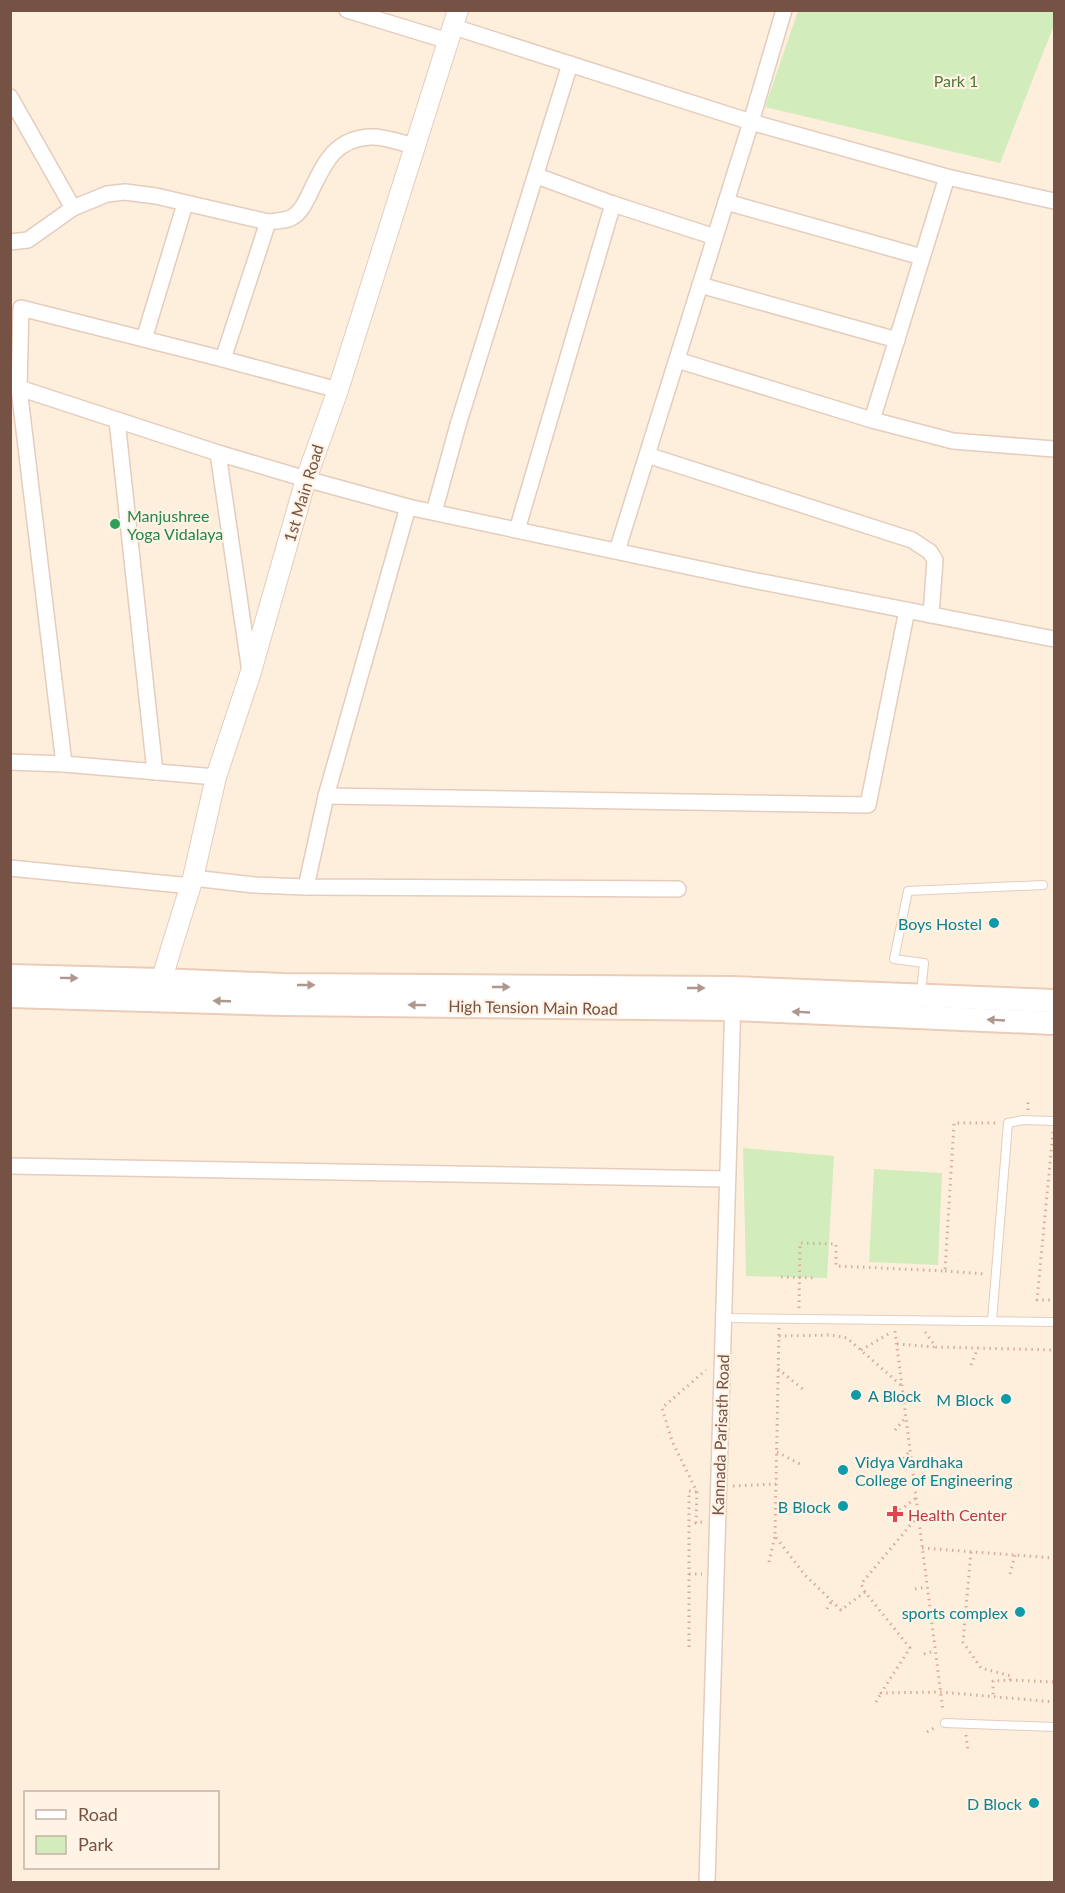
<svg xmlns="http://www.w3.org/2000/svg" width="1065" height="1893" viewBox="0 0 1065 1893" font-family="Lato,sans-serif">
<rect width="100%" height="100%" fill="#feefdd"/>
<g fill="#d2ecbb">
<polygon points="798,11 1054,11 1054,25 1000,163 765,107"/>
<polygon points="743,1148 834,1156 827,1278 746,1276"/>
<polygon points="874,1169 942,1173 938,1265 869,1262"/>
</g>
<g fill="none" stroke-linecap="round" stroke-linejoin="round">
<defs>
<g id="service">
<polyline points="921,993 924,963 894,959 908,891 1043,885"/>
<polyline points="723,1318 1054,1322"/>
<polyline points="992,1321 1008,1123 1023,1120 1054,1121"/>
<polyline points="945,1723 1054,1727"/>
</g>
<g id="minor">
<polyline points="347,10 448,41"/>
<polyline points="454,27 751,122 947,177 1054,201"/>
<polyline points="10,97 73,208"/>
<polyline points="537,176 613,204 715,237"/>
<polyline points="726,202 922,257"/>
<path d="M10 242 28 240 73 208 107 194 125 192 156 196 268 222C276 221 284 221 291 218 300 213 304 205 308 197 323 167 332 139 370 137 384 136 401 143 415 146"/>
<polyline points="700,285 897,340"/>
<polyline points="144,339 185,204"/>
<polyline points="223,359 268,222"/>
<polyline points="677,360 872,420 953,441 1054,449"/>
<polyline points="10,385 218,453 306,479 408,507 747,579 1054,639"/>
<polyline points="117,420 155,772"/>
<polyline points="872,420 947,177"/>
<polyline points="218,453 250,672"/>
<polyline points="647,455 912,540 930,552 935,560 931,615"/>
<polyline points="434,512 458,425 570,64"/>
<polyline points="517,530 613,204"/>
<polyline points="617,551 751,122 784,10"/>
<polyline points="10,762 64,764 216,777"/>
<polyline points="64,764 19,388 21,308 223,359 338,390"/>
<polyline points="326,796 868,805 907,610"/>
<polyline points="10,868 191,886"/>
<polyline points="193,878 254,885 306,887 678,889"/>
<polyline points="306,887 326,796 408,507"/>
<polyline points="10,1166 727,1179"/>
<polyline points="707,1882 733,1000"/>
</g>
<polyline id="tertiary" points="157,994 193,878 216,777 250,675 306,479 338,390 458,10"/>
<g id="secondary">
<polyline points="10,976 161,980 283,985 732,988 1054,1001"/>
<polyline points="10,996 284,1004 733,1009 1054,1023"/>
</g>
</defs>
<use href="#service" stroke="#e5ccbc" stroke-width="10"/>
<use href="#minor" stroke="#e5ccbc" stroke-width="18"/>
<use href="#tertiary" stroke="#e5ccbc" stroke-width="22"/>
<use href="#secondary" stroke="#eaccb8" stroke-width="26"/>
<g stroke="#daac96" stroke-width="3" stroke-dasharray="1.5 4.5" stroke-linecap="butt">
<polyline points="1028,1110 1028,1101"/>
<polyline points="1053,1132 1037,1300 1054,1300"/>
<polyline points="945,1271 985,1274"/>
<polyline points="781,1277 816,1278"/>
<polyline points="799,1308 800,1243 836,1244 836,1266 945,1271 954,1123 998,1123"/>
<polyline points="779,1328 775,1536 805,1575 841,1610 865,1592 910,1648 881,1693 940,1692 1054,1702"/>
<polyline points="895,1331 943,1711"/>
<polyline points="925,1332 936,1347 1054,1350"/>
<polyline points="779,1336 831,1335 847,1338 902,1386"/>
<polyline points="897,1344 936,1347"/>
<polyline points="861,1350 890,1333"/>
<polyline points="971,1365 978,1348"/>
<polyline points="778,1369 804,1390"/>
<polyline points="895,1430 906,1417"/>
<polyline points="777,1452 800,1464"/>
<polyline points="899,1463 910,1451"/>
<polyline points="733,1486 776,1484"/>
<polyline points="895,1514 916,1498"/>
<polyline points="702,1522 696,1523 697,1492 672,1441 662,1408 706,1370"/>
<polyline points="922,1548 1054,1558"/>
<polyline points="971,1552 963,1642 981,1668 1011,1676 1010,1680 993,1681 993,1696"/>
<polyline points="769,1562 775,1536"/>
<polyline points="689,1574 702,1574"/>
<polyline points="1010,1574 1015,1555"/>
<polyline points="915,1589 927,1587"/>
<polyline points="865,1592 861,1584 918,1516"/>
<polyline points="827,1609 831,1602"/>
<polyline points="689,1647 689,1491 697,1492"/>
<polyline points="924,1654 935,1651"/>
<polyline points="1010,1680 1054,1682"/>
<polyline points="876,1702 881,1693"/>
<polyline points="927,1732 936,1727"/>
<polyline points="966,1735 968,1751"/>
</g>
<use href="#service" stroke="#fff" stroke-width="8"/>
<use href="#minor" stroke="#fff" stroke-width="15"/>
<use href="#tertiary" stroke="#fff" stroke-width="20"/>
<use href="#secondary" stroke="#fff" stroke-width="22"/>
</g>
<defs><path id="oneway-solid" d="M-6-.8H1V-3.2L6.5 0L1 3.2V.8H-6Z" transform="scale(1.5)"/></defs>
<g fill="#ad978f">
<use href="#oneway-solid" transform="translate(69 978) rotate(1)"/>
<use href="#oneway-solid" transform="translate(306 985)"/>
<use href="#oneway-solid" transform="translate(501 987)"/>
<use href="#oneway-solid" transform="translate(696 988)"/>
<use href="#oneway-solid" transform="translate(222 1001) rotate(-178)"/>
<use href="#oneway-solid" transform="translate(417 1005) rotate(-179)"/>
<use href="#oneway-solid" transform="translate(801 1012) rotate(-177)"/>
<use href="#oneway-solid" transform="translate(996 1020) rotate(-177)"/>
</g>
<circle fill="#2e9e5b" stroke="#fff3e5" stroke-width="2" cx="115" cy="524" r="6"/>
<g fill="#0f9aa8" stroke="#fff3e5" stroke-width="2">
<circle cx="994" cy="923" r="6"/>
<circle cx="856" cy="1395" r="6"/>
<circle cx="1006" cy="1399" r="6"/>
<circle cx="843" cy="1470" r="6"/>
<circle cx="843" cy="1506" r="6"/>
<circle cx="1020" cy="1612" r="6"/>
<circle cx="1034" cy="1803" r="6"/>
</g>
<path fill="#e0444e" stroke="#fff3e5" stroke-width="2" d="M892 1505h6v6h6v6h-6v6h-6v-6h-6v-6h6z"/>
<g text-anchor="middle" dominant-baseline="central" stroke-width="4.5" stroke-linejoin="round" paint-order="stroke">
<g font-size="16" fill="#4f7738" stroke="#fff3e5">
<text x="956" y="80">Park 1</text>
</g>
<g font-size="16" fill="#765244" stroke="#fff3e5">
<text transform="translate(303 493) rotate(-73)">1st Main Road</text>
<text transform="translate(533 1007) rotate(1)">High Tension Main Road</text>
<text transform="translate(720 1435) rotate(-88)">Kannada Parisath Road</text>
</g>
<g font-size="16" fill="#27864d" stroke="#fff3e5" text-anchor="start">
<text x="127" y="515">Manjushree<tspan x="127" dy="18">Yoga Vidalaya</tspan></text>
</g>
<g font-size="16" fill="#0d838f" stroke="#fff3e5" text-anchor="end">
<text x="982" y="923">Boys Hostel</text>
<text x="868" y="1395" text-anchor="start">A Block</text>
<text x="994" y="1399">M Block</text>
<text x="855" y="1461" text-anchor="start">Vidya Vardhaka<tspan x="855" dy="18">College of Engineering</tspan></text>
<text x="831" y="1506">B Block</text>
<text x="1008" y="1612">sports complex</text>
<text x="1022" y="1803">D Block</text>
</g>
<g font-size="16" fill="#be3a42" stroke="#fff3e5" text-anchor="start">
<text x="908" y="1514">Health Center</text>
</g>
</g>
<rect width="1065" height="1893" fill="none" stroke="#765244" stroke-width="24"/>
<rect x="24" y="1791" width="195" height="78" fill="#fff3e5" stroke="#c8b3a5" stroke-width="1.5"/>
<rect x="36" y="1810" width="30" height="9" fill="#ffffff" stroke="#c8b3a5" stroke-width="1.5"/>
<text x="78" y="1821" font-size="18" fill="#765244">Road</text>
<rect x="36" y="1836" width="30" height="18" fill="#d2ecbb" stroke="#c8b3a5" stroke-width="1.5"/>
<text x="78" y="1851" font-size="18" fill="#765244">Park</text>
</svg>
